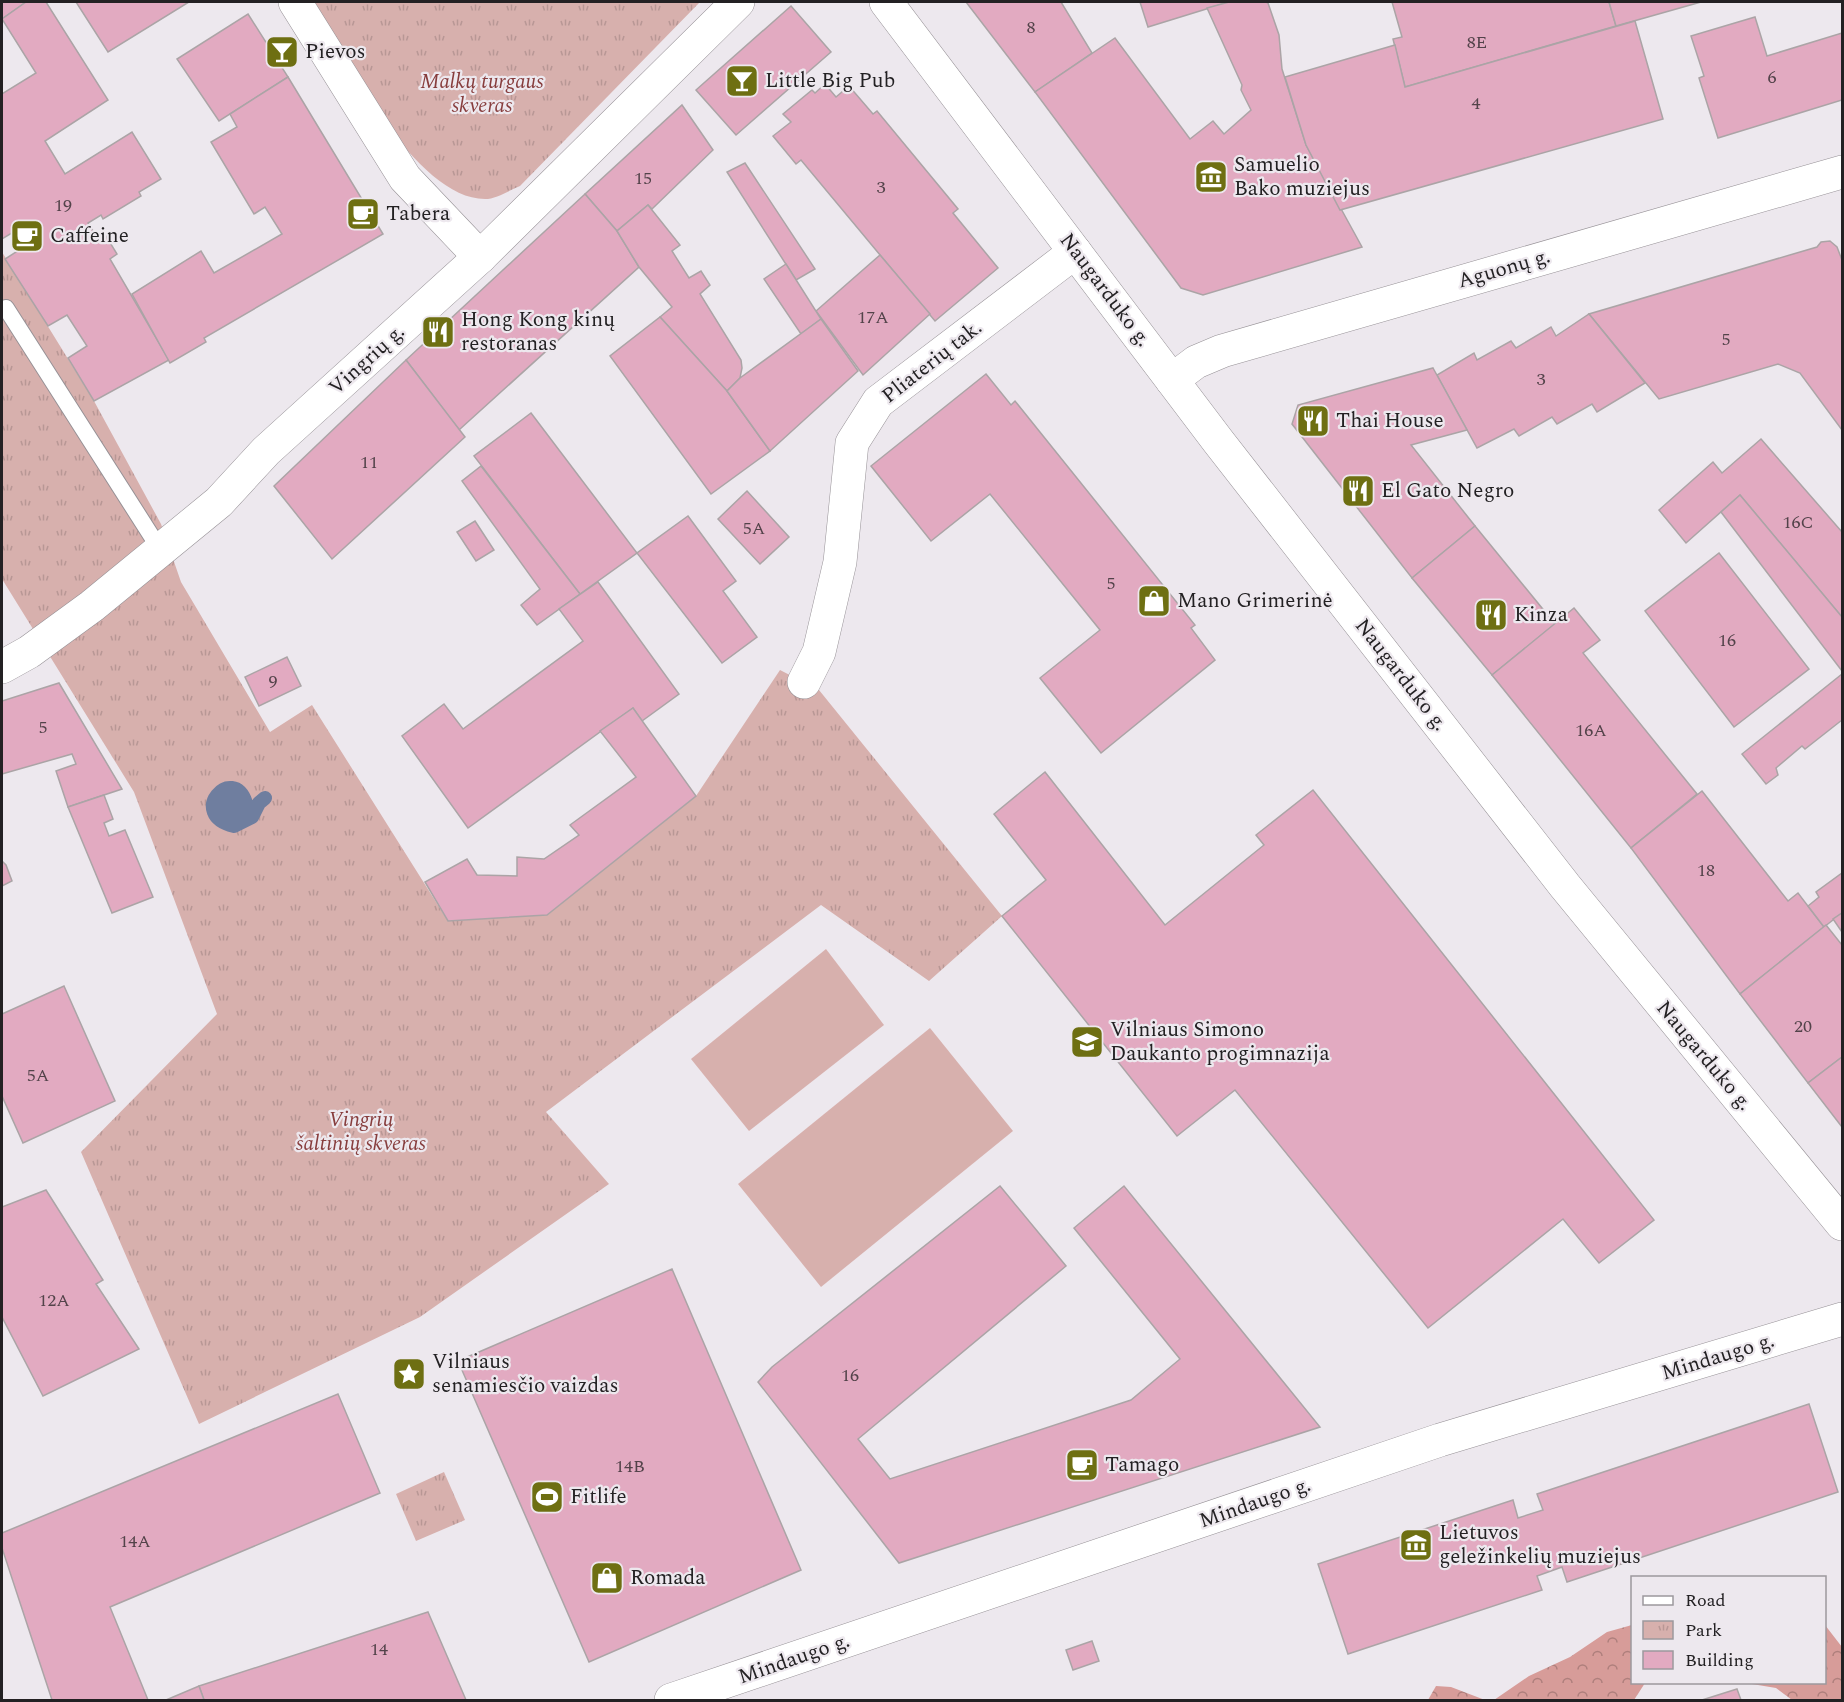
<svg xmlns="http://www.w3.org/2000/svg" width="1844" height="1702" viewBox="0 0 1844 1702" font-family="Spectral,serif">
<defs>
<pattern id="forest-crowns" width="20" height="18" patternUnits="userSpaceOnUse" patternTransform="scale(1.5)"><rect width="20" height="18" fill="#d79c99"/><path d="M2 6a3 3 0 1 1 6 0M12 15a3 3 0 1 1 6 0" fill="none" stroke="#ae7f7c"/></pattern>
<pattern id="park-tufts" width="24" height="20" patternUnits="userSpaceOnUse" patternTransform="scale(1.5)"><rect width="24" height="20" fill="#d7b0ad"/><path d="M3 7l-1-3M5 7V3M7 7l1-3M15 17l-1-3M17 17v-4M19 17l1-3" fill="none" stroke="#b89795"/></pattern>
</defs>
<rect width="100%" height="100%" fill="#ede8ee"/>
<g fill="url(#forest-crowns)">
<polygon points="1632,1625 1632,1682 1645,1683 1634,1700 1494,1700 1529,1676 1570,1657 1607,1632"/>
<polygon points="1825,1625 1842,1647 1842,1700 1792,1700 1776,1688 1746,1683 1824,1682"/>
<polygon points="1436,1686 1451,1687 1485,1700 1428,1700"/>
</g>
<g fill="url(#park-tufts)">
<path d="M310 2H700L520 186C510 190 496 199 485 199 416 199 342 55 310 2Z"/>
<polygon points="2,252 94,401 161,524 181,582 270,732 312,705 448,921 547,915 696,796 780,670 819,690 1002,916 929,981 821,905 546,1112 609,1184 420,1317 199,1424 81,1152 217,1014 134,792 2,579"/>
<polygon points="444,1472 465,1520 416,1541 396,1494"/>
</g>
<g fill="#d7b0ad">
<polygon points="826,949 884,1025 749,1131 691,1059"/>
<polygon points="930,1028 1013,1131 821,1287 738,1184"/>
</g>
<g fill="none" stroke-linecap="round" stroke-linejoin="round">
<path stroke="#6f7e9f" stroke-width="14" d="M234 805 235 800 231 797 227 798C223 805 224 808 229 814L242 812 246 803C233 763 186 814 234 826L252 817 259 803 265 798"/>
</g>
<g fill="#e2aac1" stroke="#aba4a6" stroke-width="1.5">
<polygon points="2,2 26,2 2,19"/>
<polygon points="26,2 46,2 108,100 45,141 65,174 132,132 161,179 139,192 141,196 103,219 101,215 88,223 96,236 103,231 117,254 110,259 169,360 94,401 68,358 87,346 67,315 48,326 5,259 24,247 15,231 2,239 2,93 2,94 36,73 2,19"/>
<polygon points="76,2 189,2 108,52"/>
<polygon points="966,2 1061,2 1092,53 1035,92"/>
<polygon points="1140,2 1229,2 1148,27"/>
<polygon points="1229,2 1266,2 1268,3 1279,35 1282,69 1306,145 1362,247 1203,295 1181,288 1035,92 1115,38 1190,139 1213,121 1224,134 1251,110 1241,90 1242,85 1207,8"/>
<polygon points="1392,2 1609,2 1616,26 1405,87 1393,39 1402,37"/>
<polygon points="1609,2 1701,2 1616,26"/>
<polygon points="791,6 831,52 736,135 696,90"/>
<polygon points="248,14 288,77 219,121 177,59"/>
<polygon points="1755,17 1767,56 1842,33 1842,100 1718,138 1699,78 1704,76 1691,36"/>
<polygon points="1635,21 1663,119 1340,210 1306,145 1285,77 1395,45 1405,87"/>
<polygon points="288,77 383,234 204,338 206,342 170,363 132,294 201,251 214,273 282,234 265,207 254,214 211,142 237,127 230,114"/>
<polygon points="825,84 836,97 849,86 873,114 877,111 958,209 953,213 998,268 935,321 801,160 796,164 773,136 791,122 783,114 812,90 815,93"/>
<polygon points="682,105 713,150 652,209 648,205 617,231 585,194"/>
<polygon points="745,163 815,269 796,280 727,172"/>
<polygon points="585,194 617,231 639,267 459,430 406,360"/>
<polygon points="648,205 680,245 672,251 689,278 701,271 710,285 700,294 741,360 742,368 740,378 727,391 660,317 672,307 639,267 617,231"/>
<polygon points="1830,241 1837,247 1842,260 1842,430 1800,373 1778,364 1659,399 1589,314 1817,247 1821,242"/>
<polygon points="880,255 930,314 863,375 816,311"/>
<polygon points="786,264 821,319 801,334 764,279"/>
<polygon points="1589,314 1645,383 1597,412 1592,404 1557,424 1552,417 1519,436 1514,429 1477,448 1437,375 1474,353 1477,360 1511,341 1516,348 1551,327 1556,336"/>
<polygon points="660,317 727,391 770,451 711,494 610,356"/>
<polygon points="821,319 858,371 770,451 727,391 740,378"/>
<polygon points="406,360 465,437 332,559 274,486"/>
<polygon points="1433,368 1467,430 1411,445 1475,526 1412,578 1292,424 1298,405"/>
<polygon points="986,374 1011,405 1015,401 1195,625 1191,628 1215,660 1101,753 1040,678 1100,630 990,494 931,541 871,466"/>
<polygon points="531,413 637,553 580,594 474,456"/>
<polygon points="1761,439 1842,532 1842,617 1740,495 1686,543 1659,510 1713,462 1722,473"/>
<polygon points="481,466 580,594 537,625 521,605 540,589 462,481"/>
<polygon points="747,491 789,537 760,564 718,519"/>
<polygon points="1740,495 1842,617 1842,671 1721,512"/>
<polygon points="688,516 736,581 723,591 757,637 722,663 637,553"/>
<polygon points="475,521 494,550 476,561 457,532"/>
<polygon points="1475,526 1555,624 1492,675 1412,578"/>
<polygon points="1719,553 1809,669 1734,727 1645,611"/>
<polygon points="598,582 679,694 642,721 633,708 468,828 402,736 444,704 463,729 583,641 559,609"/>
<polygon points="1574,608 1600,640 1583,653 1697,794 1631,848 1492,675"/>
<polygon points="287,657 301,686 259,706 245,677"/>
<polygon points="1842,674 1842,720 1805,749 1802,746 1776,768 1778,775 1766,784 1742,754"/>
<polygon points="59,683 122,789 68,807 56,771 76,764 72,754 2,774 2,701"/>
<polygon points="633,708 696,796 547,915 448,921 425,882 467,859 477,875 517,876 517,857 544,859 579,835 570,825 636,777 600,731"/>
<polygon points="1045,772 1165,925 1264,845 1256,835 1313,790 1654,1220 1599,1263 1563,1219 1428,1328 1235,1090 1177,1136 1002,916 1046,880 994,814"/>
<polygon points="1702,791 1788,901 1798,893 1824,927 1740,994 1631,848"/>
<polygon points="104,795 113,819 104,823 109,836 125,830 153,897 112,913 68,807"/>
<polygon points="2,861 6,865 12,881 2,886"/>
<polygon points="1842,873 1842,913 1824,927 1808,906 1819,897 1816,892"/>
<polygon points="1842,913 1842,932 1833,919"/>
<polygon points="1826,925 1842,945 1842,1057 1808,1083 1740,994"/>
<polygon points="64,986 115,1101 23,1143 2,1096 2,1014"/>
<polygon points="1842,1057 1842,1127 1808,1083"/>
<polygon points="1000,1186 1066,1266 858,1439 890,1479 1131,1400 1180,1359 1074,1228 1124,1186 1320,1427 899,1563 758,1382 772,1367"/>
<polygon points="46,1190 103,1280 96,1284 139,1349 43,1396 2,1317 2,1207"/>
<polygon points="672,1269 801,1570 589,1662 458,1361"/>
<polygon points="338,1394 380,1493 110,1607 148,1700 52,1700 2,1548 2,1533"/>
<polygon points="1809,1404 1838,1492 1567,1582 1562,1567 1551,1571 1537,1576 1542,1590 1348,1654 1318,1564 1513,1500 1518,1518 1543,1510 1537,1494"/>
<polygon points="428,1612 466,1700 204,1700 199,1686"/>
<polygon points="1092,1641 1099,1661 1073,1670 1066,1650"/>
<polygon points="199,1686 204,1700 166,1700"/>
<polygon points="1737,1689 1741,1700 1702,1700"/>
</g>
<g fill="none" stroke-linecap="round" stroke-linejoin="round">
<defs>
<polyline id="service" points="2,310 6,308 161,551"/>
<g id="minor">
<polyline points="295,2 405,178 480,257"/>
<polyline points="1172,380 1196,362 1222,351 1842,172"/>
<polyline points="2,667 29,652 92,606 219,502 266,451 480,257 738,2"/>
<polyline points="804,682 819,652 840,562 852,443 878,402 1075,252"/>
</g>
<g id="secondary">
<polyline points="886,2 1218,441 1565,886 1842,1224"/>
<polyline points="671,1700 1440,1440 1842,1319"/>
</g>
</defs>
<use href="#service" stroke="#969196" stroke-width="18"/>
<use href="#minor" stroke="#969196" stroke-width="34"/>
<use href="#secondary" stroke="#969196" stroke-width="34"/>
<use href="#service" stroke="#fff" stroke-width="16"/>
<use href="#minor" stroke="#fff" stroke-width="33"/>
<use href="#secondary" stroke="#fff" stroke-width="33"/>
</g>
<defs>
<symbol id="bar-square" viewBox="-11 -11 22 22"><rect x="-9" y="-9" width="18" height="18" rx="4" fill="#6e6f12" stroke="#ede8ee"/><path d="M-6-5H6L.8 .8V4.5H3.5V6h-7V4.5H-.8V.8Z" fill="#fff"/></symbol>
<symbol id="museum-square" viewBox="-11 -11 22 22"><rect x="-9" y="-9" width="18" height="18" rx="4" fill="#6e6f12" stroke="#ede8ee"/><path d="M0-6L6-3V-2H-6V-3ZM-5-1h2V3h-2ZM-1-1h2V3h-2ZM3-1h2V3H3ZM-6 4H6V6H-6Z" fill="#fff"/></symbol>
<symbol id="cafe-square" viewBox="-11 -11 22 22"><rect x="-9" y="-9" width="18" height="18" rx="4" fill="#6e6f12" stroke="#ede8ee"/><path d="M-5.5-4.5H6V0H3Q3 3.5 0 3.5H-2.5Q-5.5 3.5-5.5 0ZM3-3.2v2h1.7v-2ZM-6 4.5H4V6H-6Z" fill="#fff"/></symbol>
<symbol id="restaurant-square" viewBox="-11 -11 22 22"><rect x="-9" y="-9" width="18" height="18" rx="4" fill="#6e6f12" stroke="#ede8ee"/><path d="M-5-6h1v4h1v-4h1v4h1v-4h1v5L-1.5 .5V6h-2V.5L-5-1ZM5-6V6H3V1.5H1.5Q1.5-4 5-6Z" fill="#fff"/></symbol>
<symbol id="shop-square" viewBox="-11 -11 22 22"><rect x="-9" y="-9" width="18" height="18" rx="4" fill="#6e6f12" stroke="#ede8ee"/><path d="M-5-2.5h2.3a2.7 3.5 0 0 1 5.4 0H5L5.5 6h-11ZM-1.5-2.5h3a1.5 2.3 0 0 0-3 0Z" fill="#fff"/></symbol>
<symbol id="school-square" viewBox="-11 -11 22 22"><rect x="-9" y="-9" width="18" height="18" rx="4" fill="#6e6f12" stroke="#ede8ee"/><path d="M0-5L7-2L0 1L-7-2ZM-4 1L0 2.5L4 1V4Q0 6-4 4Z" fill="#fff"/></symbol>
<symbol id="sight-square" viewBox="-11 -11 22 22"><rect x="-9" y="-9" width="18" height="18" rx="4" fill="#6e6f12" stroke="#ede8ee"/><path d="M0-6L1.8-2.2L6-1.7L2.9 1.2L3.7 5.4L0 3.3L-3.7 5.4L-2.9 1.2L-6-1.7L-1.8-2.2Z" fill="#fff"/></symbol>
<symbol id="stadium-square" viewBox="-11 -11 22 22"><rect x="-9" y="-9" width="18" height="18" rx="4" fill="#6e6f12" stroke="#ede8ee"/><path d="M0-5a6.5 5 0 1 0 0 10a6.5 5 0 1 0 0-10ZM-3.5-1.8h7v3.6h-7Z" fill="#fff"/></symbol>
</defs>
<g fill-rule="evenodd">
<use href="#bar-square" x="263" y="33" width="38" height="38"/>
<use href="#bar-square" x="723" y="62" width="38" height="38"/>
<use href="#museum-square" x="1192" y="158" width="38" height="38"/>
<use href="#cafe-square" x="344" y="195" width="38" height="38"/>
<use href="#cafe-square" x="8" y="217" width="38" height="38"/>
<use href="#restaurant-square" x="419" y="313" width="38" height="38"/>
<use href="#restaurant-square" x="1294" y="402" width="38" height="38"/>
<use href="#restaurant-square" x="1339" y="472" width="38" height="38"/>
<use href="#shop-square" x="1135" y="582" width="38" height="38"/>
<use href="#restaurant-square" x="1472" y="596" width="38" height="38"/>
<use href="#school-square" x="1068" y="1023" width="38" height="38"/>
<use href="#sight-square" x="390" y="1355" width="38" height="38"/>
<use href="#cafe-square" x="1063" y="1446" width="38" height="38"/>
<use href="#stadium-square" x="528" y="1478" width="38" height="38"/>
<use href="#museum-square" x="1397" y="1526" width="38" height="38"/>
<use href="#shop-square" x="588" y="1559" width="38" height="38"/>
</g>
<g text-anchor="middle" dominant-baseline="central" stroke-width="4.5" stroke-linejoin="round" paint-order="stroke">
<g font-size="18" fill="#53434a">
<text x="1031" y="27">8</text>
<text x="1477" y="42">8E</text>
<text x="1772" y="77">6</text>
<text x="1476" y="103">4</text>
<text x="643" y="178">15</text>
<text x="881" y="187">3</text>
<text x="63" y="205">19</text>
<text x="873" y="317">17A</text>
<text x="1726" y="339">5</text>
<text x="1541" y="379">3</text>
<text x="369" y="462">11</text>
<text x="1798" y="522">16C</text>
<text x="754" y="528">5A</text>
<text x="1111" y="583">5</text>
<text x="1727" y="640">16</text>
<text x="273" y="681">9</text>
<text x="43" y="727">5</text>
<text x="1591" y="730">16A</text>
<text x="1706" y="870">18</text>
<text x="1803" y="1026">20</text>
<text x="38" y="1075">5A</text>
<text x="54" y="1300">12A</text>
<text x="850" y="1375">16</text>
<text x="630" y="1466">14B</text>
<text x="135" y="1541">14A</text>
<text x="379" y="1649">14</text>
</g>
<g font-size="21" fill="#232123" stroke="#ede8ee" text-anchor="start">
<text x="305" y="52">Pievos</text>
<text x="765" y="81">Little Big Pub</text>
<text x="1234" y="165">Samuelio<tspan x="1234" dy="24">Bako muziejus</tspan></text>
<text x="386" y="214">Tabera</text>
<text x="50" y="236">Caffeine</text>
<text x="461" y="320">Hong Kong kinų<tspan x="461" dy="24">restoranas</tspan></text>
<text x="1336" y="421">Thai House</text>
<text x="1381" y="491">El Gato Negro</text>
<text x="1177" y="601">Mano Grimerinė</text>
<text x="1514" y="615">Kinza</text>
<text x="1110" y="1030">Vilniaus Simono<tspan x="1110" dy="24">Daukanto progimnazija</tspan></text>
<text x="432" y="1362">Vilniaus<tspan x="432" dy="24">senamiesčio vaizdas</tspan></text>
<text x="1105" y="1465">Tamago</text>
<text x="570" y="1497">Fitlife</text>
<text x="1439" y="1533">Lietuvos<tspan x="1439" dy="24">geležinkelių muziejus</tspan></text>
<text x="630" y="1578">Romada</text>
</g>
<g font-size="21" font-style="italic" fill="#873d3d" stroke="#ede8ee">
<text x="482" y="82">Malkų turgaus<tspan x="482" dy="24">skveras</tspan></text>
<text x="361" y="1120">Vingrių<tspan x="361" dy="24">šaltinių skveras</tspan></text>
</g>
<g font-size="21" fill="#232123" stroke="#ede8ee">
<text transform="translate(1504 269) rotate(-16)">Aguonų g.</text>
<text transform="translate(1105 290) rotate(53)">Naugarduko g.</text>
<text transform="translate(367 360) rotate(-42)">Vingrių g.</text>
<text transform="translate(932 362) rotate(-38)">Pliaterių tak.</text>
<text transform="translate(1401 675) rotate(52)">Naugarduko g.</text>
<text transform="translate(1704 1056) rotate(50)">Naugarduko g.</text>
<text transform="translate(1718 1357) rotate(-17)">Mindaugo g.</text>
<text transform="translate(1255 1503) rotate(-19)">Mindaugo g.</text>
<text transform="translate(794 1659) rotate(-19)">Mindaugo g.</text>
</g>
</g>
<rect width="1844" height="1702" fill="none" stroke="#232123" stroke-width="6"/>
<rect x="1631" y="1576" width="195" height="108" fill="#ede8ee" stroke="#9c989d" stroke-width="1.5"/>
<rect x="1643" y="1596" width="30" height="9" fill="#ffffff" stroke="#9c989d" stroke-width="1.5"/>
<text x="1685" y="1606" font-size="18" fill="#232123">Road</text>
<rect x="1643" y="1621" width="30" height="18" fill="url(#park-tufts)" stroke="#9c989d" stroke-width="1.5"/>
<text x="1685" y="1636" font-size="18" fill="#232123">Park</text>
<rect x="1643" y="1651" width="30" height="18" fill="#e2aac1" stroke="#9c989d" stroke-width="1.5"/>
<text x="1685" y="1666" font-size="18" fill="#232123">Building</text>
</svg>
